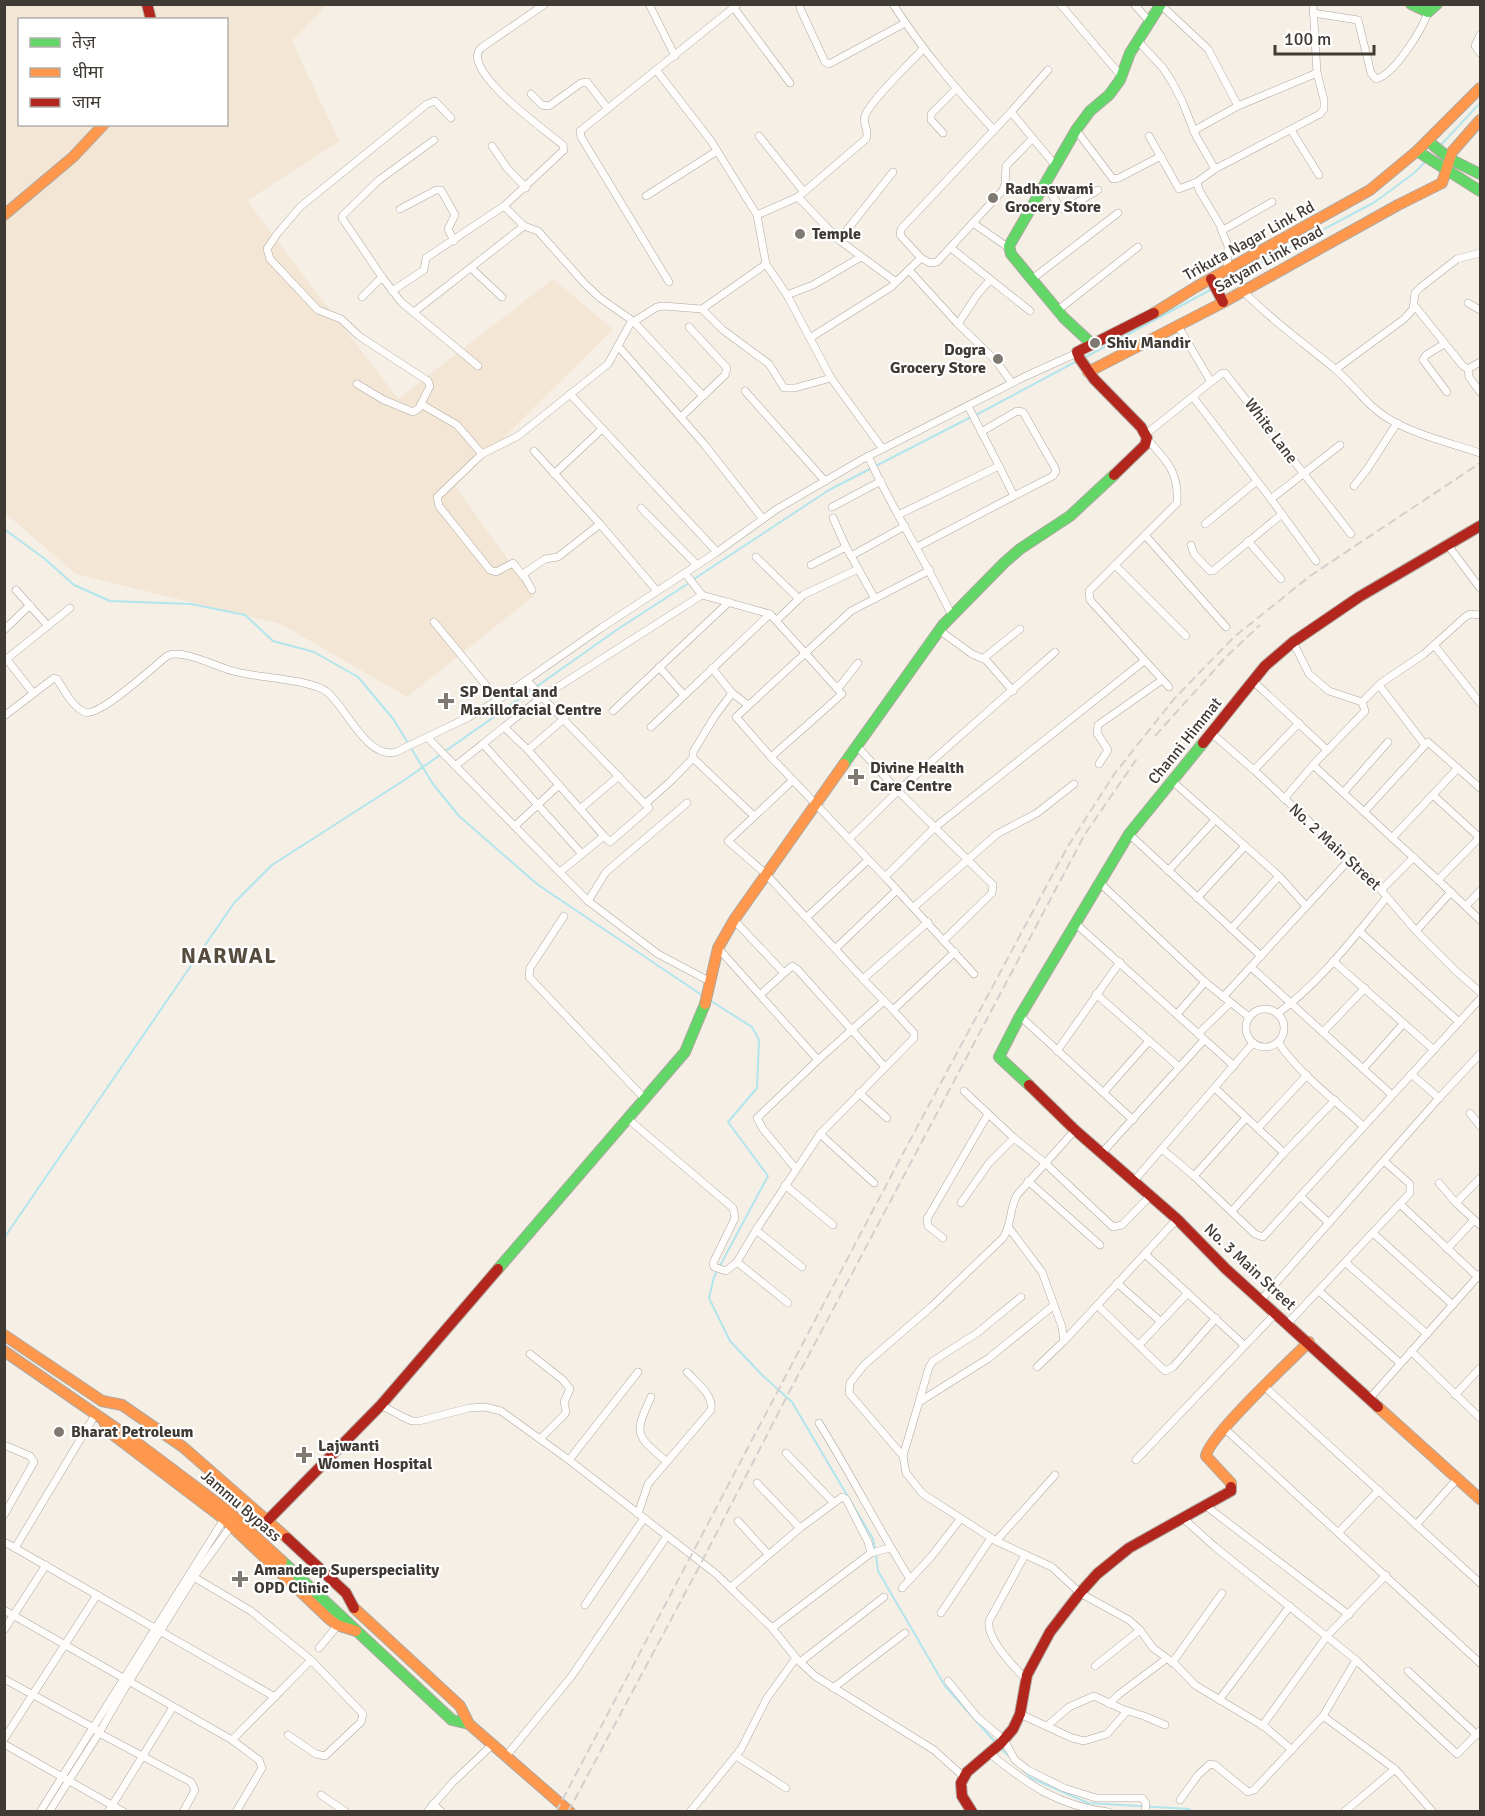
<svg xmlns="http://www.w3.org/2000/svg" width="1485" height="1816" viewBox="0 0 1485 1816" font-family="Signika,'Noto Sans Devanagari',sans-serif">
<rect width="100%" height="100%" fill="#f6efe5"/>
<path fill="#f3e6d5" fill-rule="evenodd" d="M5 5H327L292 41 339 141 247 201 398 399 553 279 613 329 455 486 534 596 407 697 281 624 76 574 5 513ZM20 20H226V124H20Z"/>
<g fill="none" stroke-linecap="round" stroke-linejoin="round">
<g stroke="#b2e5ed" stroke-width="2">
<polyline points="1439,147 1480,103"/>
<polyline points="1219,285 1375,202 1414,173 1427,160"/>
<polyline points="1082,359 1212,289"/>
<polyline points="976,415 1077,361"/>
<polyline points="4,529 45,559 74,585 110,601 191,604 245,615 273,641 314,652 358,677 394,720 408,743"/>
<polyline points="694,579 829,490 971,417"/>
<polyline points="411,748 433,784 459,816 537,884 703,996"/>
<polyline points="711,1001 752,1027 759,1040 757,1088 728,1122 768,1176 714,1277 709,1298 730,1341 762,1375 792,1402 873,1539 875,1549"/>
<polyline points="4,1238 234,903 272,865 406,779 618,629 689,583"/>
<polyline points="876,1554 878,1571 945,1686 995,1742"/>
<polyline points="1001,1749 1010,1757"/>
<polyline points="1023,1770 1031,1778 1088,1803 1189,1809 1193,1812"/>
</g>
<defs>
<g id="street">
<polyline points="649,4 675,56"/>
<path d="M893 4C922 50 957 90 994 130"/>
<polyline points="1060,4 1122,77"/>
<polyline points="1134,4 1149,21"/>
<polyline points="1161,5 1208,49 1238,106"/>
<polyline points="734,8 790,83"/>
<polyline points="800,8 825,62 829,64 905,23"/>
<path d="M1313 13 1358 20 1371 73 1376 79C1394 75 1422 30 1428 12"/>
<polyline points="1480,35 1475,46 1480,53"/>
<polyline points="1137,40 1163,68 1172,82 1182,101 1196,136 1215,169"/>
<polyline points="657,71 711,141 757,215 766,264 787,295 831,378 882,448"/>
<polyline points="531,94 542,105 549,106 581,83 587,82 608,109"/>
<polyline points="1011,112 1055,165"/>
<polyline points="1076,130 1113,179 1119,178 1161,156"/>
<polyline points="1291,130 1319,175"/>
<polyline points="1193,131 1238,106 1317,73"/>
<polyline points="943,133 931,120 931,114 956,89"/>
<polyline points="759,136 804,192"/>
<polyline points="1149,136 1179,189 1197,182 1215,169 1320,114 1324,109 1324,100 1317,73 1313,4"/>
<polyline points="492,146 507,168 526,188"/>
<polyline points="893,172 839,240 896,282"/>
<polyline points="1197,182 1199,190 1223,230 1272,202"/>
<polyline points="1044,183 1061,209 1068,208 1098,190"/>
<polyline points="646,196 717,151"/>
<polyline points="798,197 839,240"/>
<polyline points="504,206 524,226 538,231 585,284 600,298 633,321 703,396"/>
<polyline points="400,209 436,190 441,190 455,215 448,229 454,241"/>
<path d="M757 215 798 197 866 139C870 130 862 124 865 116 870 101 910 63 923 49"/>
<polyline points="973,223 1009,248"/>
<polyline points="1221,229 1228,246 1227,270"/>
<polyline points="951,248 1030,311"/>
<polyline points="921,258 900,235 901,229 1011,112 1048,70"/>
<polyline points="471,268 502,297"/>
<polyline points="909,270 958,324 996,361 1012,383"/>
<polyline points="382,277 342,218 343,215 379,180 434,140"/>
<polyline points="1032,279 1118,213"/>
<polyline points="669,282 581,137 580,131 738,4"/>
<path d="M392 291 424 270 426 258 504 206 564 150 563 145C546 131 459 69 481 48L545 4"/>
<path d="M1243 291C1271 320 1304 343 1335 369 1354 385 1368 407 1389 419 1416 435 1450 443 1480 453"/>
<polyline points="787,295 813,285 861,257"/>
<polyline points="362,297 382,277 401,302 478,366"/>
<polyline points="1468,303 1480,310"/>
<polyline points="1414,305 1463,366 1468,369 1480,362"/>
<polyline points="702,309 766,264"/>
<polyline points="1058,310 1138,247"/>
<polyline points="414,312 524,226"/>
<polyline points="958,324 977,295 990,280"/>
<polyline points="1178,326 1211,382"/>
<polyline points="810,338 891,287 921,258 930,263 937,262 1003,190 1005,184 1006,166 1032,139"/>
<polyline points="1444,344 1426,355 1423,360 1447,392"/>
<polyline points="618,346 704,444 763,519"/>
<polyline points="1336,369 1404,319 1413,309 1415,293 1421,287 1457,259 1480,253"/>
<polyline points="1468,369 1469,377 1480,392"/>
<polyline points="357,384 384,400 413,412 419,408 430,386 428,381 359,336 341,319 318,310 270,259 267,249 277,234 300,207 427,104 435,101 451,118"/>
<polyline points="745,391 825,481"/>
<polyline points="570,394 717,552"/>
<polyline points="1193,397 1271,499 1316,561"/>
<polyline points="421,404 457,425 482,454"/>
<polyline points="681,417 725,375 727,368 689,327"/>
<polyline points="981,432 1017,411 1023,412 1055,468 1056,471 1053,476 1014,496"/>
<polyline points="1146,434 1221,374 1225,373 1351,534"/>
<path d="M1147 439C1167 461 1179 472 1177 503L1089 591 1090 600 1169 687"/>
<polyline points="534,451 600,524 657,591"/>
<path d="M868 456C893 511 926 561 952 616"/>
<polyline points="554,474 602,429"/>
<polyline points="1354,486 1368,468 1397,423"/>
<polyline points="1271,499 1340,445"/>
<polyline points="832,507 881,481"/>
<polyline points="641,508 697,565"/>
<polyline points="898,515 999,466 968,406"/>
<polyline points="833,518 846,547 875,599"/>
<polyline points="1205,524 1257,481"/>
<polyline points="1145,535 1226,627"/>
<polyline points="1248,541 1281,579"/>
<polyline points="1447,544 1480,588"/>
<polyline points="1191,545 1194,554 1210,571 1213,571 1282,514"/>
<polyline points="917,547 1014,496 999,466"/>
<polyline points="851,556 905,526"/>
<polyline points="756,557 799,599"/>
<polyline points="811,565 846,547"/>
<polyline points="1115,565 1186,636"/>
<polyline points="685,573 702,595 770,614 842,694 771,757 885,877 934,828 1144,661"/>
<polyline points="523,576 513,563 496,572 490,570 439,506 437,497 482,454 518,436 608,364 630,324 657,307 663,306 702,309 723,330 769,364 784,388 795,388 831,378"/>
<polyline points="16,590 48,626"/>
<polyline points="532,590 523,574 545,559 558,557 600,524"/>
<polyline points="777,620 803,595 858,569"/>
<polyline points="434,622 498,700"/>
<polyline points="4,630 30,605"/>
<polyline points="939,630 972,654 986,660 1013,691"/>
<polyline points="1293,642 1309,674 1329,691 1362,702 1365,711 1313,765"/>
<polyline points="1434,645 1480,703"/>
<polyline points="5,657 33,693"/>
<polyline points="984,658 1020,629"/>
<polyline points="4,661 70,608"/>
<polyline points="659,667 684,695"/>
<polyline points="712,668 732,693 748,705"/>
<polyline points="527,680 542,697 702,595"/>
<polyline points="1253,681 1327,750"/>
<polyline points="1379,685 1425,745"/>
<polyline points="836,686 840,686 858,663"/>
<polyline points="1362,702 1381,683 1424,654 1465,617 1470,614 1480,615"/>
<polyline points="613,711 729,602"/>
<path d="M4 716 54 678 57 679C64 690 72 706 84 712 98 719 154 666 167 656 181 648 217 667 233 671 256 678 311 679 327 692 346 707 367 760 396 752L469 717 498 700 601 628 717 552 777 509 861 460 1024 377 1077 353"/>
<polyline points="504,727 483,744 582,854"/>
<polyline points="651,727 770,614"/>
<polyline points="1210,732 1254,770 1375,883 1416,931 1457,972 1480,992"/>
<polyline points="428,738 588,901 658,954 709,981"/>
<polyline points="857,746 898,791 993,885 992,893 944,940"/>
<polyline points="528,750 565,718"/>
<polyline points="771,757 736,717 851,611 930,570"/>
<polyline points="693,758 693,752 715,716 732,693"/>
<polyline points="1099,764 1108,750 1097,733 1098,725 1162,680"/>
<polyline points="455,766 483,744"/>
<polyline points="1254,770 1299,723"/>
<polyline points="793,780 728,841 766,874 863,979"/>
<polyline points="1171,780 1279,876 1306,906"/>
<polyline points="1343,793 1388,742"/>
<polyline points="1433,795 1480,838"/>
<polyline points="1284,799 1313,765 1438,880 1480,837"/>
<polyline points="645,804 672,780 693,758 754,816"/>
<polyline points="580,809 619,776"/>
<polyline points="1364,812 1428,742 1480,788"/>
<polyline points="515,826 559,785"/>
<polyline points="1129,834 1261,956"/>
<polyline points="1392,838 1458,768"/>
<polyline points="849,839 898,791 1055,652"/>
<polyline points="1168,871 1215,820"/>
<polyline points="560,872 604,836 528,750 504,727 542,697 649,808 610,842 604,836"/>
<polyline points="885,877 974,974"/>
<polyline points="1438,880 1480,920"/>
<polyline points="1099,882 1205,982 1249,1017"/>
<polyline points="1381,890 1414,857"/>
<polyline points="1197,898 1245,846"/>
<polyline points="588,901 606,872 687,803"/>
<polyline points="1466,906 1480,891"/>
<polyline points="914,907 997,834 1037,813 1074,784"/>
<polyline points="564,916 530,968 529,977 645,1099"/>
<polyline points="807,917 868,860"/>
<polyline points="734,920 783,972"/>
<polyline points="928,922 863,979 893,1010 955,952"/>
<polyline points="1075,923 1234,1066"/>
<polyline points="1231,929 1279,876"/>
<polyline points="1359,931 1459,1022"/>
<polyline points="1416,931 1451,892"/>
<polyline points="718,948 760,995"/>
<polyline points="836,948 897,890"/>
<polyline points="1333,961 1434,1050"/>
<polyline points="1251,967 1392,1095"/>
<polyline points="1096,994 1179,1067"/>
<polyline points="1223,997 1349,860"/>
<circle cx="1265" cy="1028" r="19"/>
<polyline points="1177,1014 1205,982"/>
<path d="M1277 1014C1320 983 1354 937 1387 897"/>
<polyline points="1020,1016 1133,1120"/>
<polyline points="1323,1032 1365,988"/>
<polyline points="1198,1034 1230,1003"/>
<path d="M1278 1042C1300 1075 1334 1099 1363 1126"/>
<polyline points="1057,1051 1120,962"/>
<polyline points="818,1060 760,995 792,966 797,969 885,1067"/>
<polyline points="1363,1069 1403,1024"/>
<polyline points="1411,1074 1439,1098"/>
<polyline points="1215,1088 1284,1153"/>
<polyline points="964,1091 1014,1138 1045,1163 1113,1227 1122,1225 1150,1196"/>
<polyline points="1104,1092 1149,1041"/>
<polyline points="859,1093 887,1118"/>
<polyline points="1470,1113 1480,1126"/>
<polyline points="628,1119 733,1208 735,1218 713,1263 714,1267 726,1271 737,1262 756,1230 820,1134"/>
<polyline points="1258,1128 1307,1075"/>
<path d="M1075 1130 1017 1195C1009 1209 1012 1225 1003 1238L931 1307 864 1365 850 1383 849 1393 903 1456 906 1473 923 1494 996 1541 1052 1567 1080 1593 1129 1620 1140 1630 1153 1648 1175 1664 1195 1685 1265 1727 1292 1750"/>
<polyline points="1162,1149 1194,1176 1255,1234 1263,1237 1480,999"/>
<polyline points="1101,1154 1204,1040"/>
<polyline points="796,1169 763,1129 757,1118 818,1060 884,1001"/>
<polyline points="1194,1176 1246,1118"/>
<polyline points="1028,1181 1100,1245"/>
<polyline points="1133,1182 1253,1043"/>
<polyline points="874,1183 820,1134 914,1038 914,1033 893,1010"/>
<polyline points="1439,1183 1456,1203 1480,1225"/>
<polyline points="785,1185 833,1225"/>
<polyline points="1300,1196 1329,1223"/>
<polyline points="961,1203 989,1163 1014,1138"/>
<polyline points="1456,1203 1480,1178"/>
<polyline points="1400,1204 1478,1277"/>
<polyline points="1232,1211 1284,1153 1335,1100"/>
<polyline points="1009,1228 1042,1272 1062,1327 1064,1341 1177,1219"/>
<polyline points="756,1230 802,1267"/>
<polyline points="1373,1233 1453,1305"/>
<polyline points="943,1238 928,1226 927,1219 988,1114"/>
<polyline points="1447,1249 1474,1220"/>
<polyline points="1145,1254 1244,1345"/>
<polyline points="737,1262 788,1303"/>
<polyline points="1346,1263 1427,1334"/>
<polyline points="1117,1283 1160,1321"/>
<polyline points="1319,1291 1400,1363"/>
<polyline points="1261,1300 1439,1098 1480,1054"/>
<polyline points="1097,1305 1165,1371 1173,1367 1216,1318"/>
<polyline points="1288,1323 1410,1193 1410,1184 1384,1161"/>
<polyline points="1139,1345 1188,1293"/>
<polyline points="1411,1351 1480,1418"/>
<polyline points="530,1354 563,1380 570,1389 564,1402 566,1411 565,1414 540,1439"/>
<polyline points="1037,1367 1064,1341"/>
<polyline points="1265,1387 1480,1583"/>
<polyline points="1455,1395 1480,1368"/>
<path d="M651 1397C634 1434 635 1435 666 1461"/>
<polyline points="1370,1398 1480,1274"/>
<polyline points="919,1402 929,1367 933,1361 977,1333 1021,1297"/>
<polyline points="381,1405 403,1417 412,1421 419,1421 469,1408 485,1407 501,1411 569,1460 715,1573 772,1628 796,1658 815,1676 934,1750 964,1777"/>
<polyline points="95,1415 15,1548 275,1697"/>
<path d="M819 1423C851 1474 878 1528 910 1579"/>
<polyline points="1224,1428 1480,1663"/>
<polyline points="4,1445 30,1456 34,1462 4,1515"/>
<polyline points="786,1453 833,1502"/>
<polyline points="903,1456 919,1402 989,1358 1054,1305"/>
<polyline points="569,1460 638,1372"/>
<polyline points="1136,1460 1275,1314"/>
<polyline points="757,1483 800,1528"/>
<polyline points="1206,1506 1349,1615"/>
<path d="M638 1514 648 1484 711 1410C714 1395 696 1382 687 1372"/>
<polyline points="738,1521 768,1554"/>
<polyline points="1416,1525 1457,1479"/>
<polyline points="1339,1532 1379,1490"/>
<polyline points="996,1541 1055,1475"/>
<polyline points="4,1542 15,1548"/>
<path d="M1025 1555 989 1621C986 1639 1014 1666 1026 1680"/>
<polyline points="192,1576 251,1611 311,1660 363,1714 361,1722 325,1756 316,1754 288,1735"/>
<polyline points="731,1587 800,1528 842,1497 846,1499 868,1542 871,1553"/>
<polyline points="902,1588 931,1557 961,1518"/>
<polyline points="585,1605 644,1518"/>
<polyline points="4,1610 232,1740"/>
<polyline points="941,1613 991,1538"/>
<polyline points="772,1628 871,1553 890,1548"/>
<polyline points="4,1630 46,1565"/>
<polyline points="319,1648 338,1625"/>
<polyline points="1356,1660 1457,1754 1480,1731"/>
<polyline points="800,1662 884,1597"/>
<polyline points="1172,1663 1222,1593"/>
<polyline points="1095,1666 1140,1630"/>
<polyline points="1408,1671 1477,1735"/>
<polyline points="4,1679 94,1728 99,1733 191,1782 195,1790 183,1812"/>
<polyline points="948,1681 977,1717 1004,1740 1015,1760 1028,1770 1064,1788 1096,1798 1142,1798 1146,1803 1145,1812"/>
<polyline points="833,1688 905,1633"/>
<polyline points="1219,1700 1290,1606"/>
<polyline points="1109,1704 1118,1695 1166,1659"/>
<polyline points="1020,1714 1072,1738 1084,1741 1107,1734 1127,1711"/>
<polyline points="1323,1716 1395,1769 1433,1812"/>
<polyline points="1047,1726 1069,1707 1094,1696 1122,1709 1144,1716 1165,1725"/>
<polyline points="1262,1726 1327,1636 1386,1575"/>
<polyline points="4,1739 97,1595"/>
<polyline points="4,1744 124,1812"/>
<path d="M989 1753C1027 1784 1058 1806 1108 1812"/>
<polyline points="507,1755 571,1677 667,1536"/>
<polyline points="736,1756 786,1788"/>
<polyline points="321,1795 346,1812"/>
<polyline points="1180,1800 1198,1775 1210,1764 1215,1765 1248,1792 1254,1790 1323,1716 1356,1660 1215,1547 1183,1518"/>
<polyline points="433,1804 442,1812"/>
<polyline points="40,1812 226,1516"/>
<polyline points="49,1812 99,1733 122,1693 194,1577 231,1526"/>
<polyline points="108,1812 173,1707"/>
<polyline points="236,1812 262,1768 259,1760 232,1740 311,1660"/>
<polyline points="427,1812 453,1782 492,1745"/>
<polyline points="690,1812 741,1749 767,1698 796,1658"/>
<polyline points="1344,1812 1395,1769"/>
</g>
<g id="fast">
<polyline points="1411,4 1428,12 1437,4"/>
<polyline points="1428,141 1450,159 1480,174"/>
<polyline points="1417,151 1480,191"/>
<polyline points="1092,344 1064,318 1011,254 1009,246 1076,130 1090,111 1109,95 1120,80 1130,53 1161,4"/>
<polyline points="844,764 943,625 1005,562 1020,549 1070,516 1114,475"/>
<polyline points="1029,1085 999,1057 1020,1016 1129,834 1203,743"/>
<polyline points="498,1269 685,1052 705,1004"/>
<polyline points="282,1561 452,1720 469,1724"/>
</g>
<g id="slow">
<polyline points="4,215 73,157 104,124"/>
<polyline points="1154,313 1196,287 1370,190 1417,151 1480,88"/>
<polyline points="1088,372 1222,303 1398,205 1442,183 1452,152 1480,120"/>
<polyline points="705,1004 718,948 734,920 844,764"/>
<polyline points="4,1335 102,1401"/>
<polyline points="4,1351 136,1442 229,1512 282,1561"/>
<polyline points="102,1401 122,1405 183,1447 287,1538"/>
<polyline points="1378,1407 1480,1499"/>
<polyline points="104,1422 112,1434 224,1519 328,1618 337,1625 356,1631"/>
<path d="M1231 1487V1483L1206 1456C1209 1436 1290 1361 1309 1342"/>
<polyline points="354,1608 460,1706 469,1724 570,1812"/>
</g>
<g id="jam">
<polyline points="147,4 151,20"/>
<polyline points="1211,279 1223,302"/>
<polyline points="1114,475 1145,445 1147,438 1141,427 1094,379 1080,359 1077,352 1154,313"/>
<polyline points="1203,743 1265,666 1293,642 1359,597 1480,526"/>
<polyline points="1029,1085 1075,1130 1177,1219 1226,1269 1378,1407"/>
<polyline points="268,1520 381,1405 498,1269"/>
<polyline points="287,1538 346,1593 354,1608"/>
<polyline points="972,1812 962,1796 961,1783 967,1772 1001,1743 1013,1729 1020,1714 1027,1675 1050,1632 1080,1593 1097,1574 1129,1548 1231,1491 1231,1487"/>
</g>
</defs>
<use href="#street" stroke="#ada8a0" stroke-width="8"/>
<use href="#fast" stroke="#ada8a0" stroke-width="12"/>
<use href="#slow" stroke="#ada8a0" stroke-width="12"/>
<use href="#jam" stroke="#ada8a0" stroke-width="12"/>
<use href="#street" stroke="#fefdfb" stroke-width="7"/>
<use href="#fast" stroke="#63d668" stroke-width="10"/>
<use href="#slow" stroke="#ff974d" stroke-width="10"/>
<use href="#jam" stroke="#b3261e" stroke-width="10"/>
<g stroke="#d2d0ce" stroke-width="2" stroke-dasharray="9 4.5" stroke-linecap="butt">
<polyline points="1155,736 1226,657 1260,625"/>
<polyline points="556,1812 900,1159 1068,846 1115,773 1174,699 1234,637 1310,576 1480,463"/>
<polyline points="568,1812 698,1569 786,1398 1085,834 1138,757"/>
</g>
</g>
<g fill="#7f7971" stroke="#fff" stroke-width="2">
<circle cx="993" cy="198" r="6"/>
<circle cx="800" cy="234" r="6"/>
<circle cx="1095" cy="343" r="6"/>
<circle cx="998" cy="359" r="6"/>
<path d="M443 692h6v6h6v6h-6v6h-6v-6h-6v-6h6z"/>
<path d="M853 768h6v6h6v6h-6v6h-6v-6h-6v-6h6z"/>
<circle cx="59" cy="1432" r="6"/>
<path d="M301 1446h6v6h6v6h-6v6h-6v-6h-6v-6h6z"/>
<path d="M237 1570h6v6h6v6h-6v6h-6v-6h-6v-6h6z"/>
</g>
<g text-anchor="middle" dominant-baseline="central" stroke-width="4.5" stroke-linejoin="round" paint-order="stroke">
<g font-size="16" font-weight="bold" fill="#3f3a33" stroke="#fff" text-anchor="start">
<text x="1005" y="189">Radhaswami<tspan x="1005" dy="18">Grocery Store</tspan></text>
<text x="812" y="234">Temple</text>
<text x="1107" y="343">Shiv Mandir</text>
<text x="986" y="350" text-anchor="end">Dogra<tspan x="986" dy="18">Grocery Store</tspan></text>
<text x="460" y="692">SP Dental and<tspan x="460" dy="18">Maxillofacial Centre</tspan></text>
<text x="870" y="768">Divine Health<tspan x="870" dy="18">Care Centre</tspan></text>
<text x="71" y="1432">Bharat Petroleum</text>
<text x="318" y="1446">Lajwanti<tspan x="318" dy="18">Women Hospital</tspan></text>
<text x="254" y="1570">Amandeep Superspeciality<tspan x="254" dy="18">OPD Clinic</tspan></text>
</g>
<g font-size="16" fill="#3f3a33" stroke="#fff">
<text transform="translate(1249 241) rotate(-29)">Trikuta Nagar Link Rd</text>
<text transform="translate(1269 259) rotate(-29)">Satyam Link Road</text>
<text transform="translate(1271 431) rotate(53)">White Lane</text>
<text transform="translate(1185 741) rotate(-51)">Channi Himmat</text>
<text transform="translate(1335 847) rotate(43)">No. 2 Main Street</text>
<text transform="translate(1250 1267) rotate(43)">No. 3 Main Street</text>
<text transform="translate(241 1506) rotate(41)">Jammu Bypass</text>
</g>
<g font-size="22" font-weight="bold" letter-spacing="1.5" fill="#574d3e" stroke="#fff">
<text x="229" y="955">NARWAL</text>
</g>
</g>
<rect width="1485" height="1816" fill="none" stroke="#3f3a33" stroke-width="12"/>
<rect x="18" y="18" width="210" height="108" fill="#ffffff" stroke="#b2b0ad" stroke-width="1.5"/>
<rect x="30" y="38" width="30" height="9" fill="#63d668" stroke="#b2b0ad" stroke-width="1.5"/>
<text x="72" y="48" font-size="18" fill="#3f3a33">तेज़</text>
<rect x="30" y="68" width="30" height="9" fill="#ff974d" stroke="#b2b0ad" stroke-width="1.5"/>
<text x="72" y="78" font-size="18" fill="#3f3a33">धीमा</text>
<rect x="30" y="98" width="30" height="9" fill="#b3261e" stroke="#b2b0ad" stroke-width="1.5"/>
<text x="72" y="108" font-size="18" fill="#3f3a33">जाम</text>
<path d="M1275 45v9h99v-9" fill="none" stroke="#3f3a33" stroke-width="3"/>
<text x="1284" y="45" font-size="18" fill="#3f3a33" stroke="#ffffff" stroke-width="4.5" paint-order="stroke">100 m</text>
</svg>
